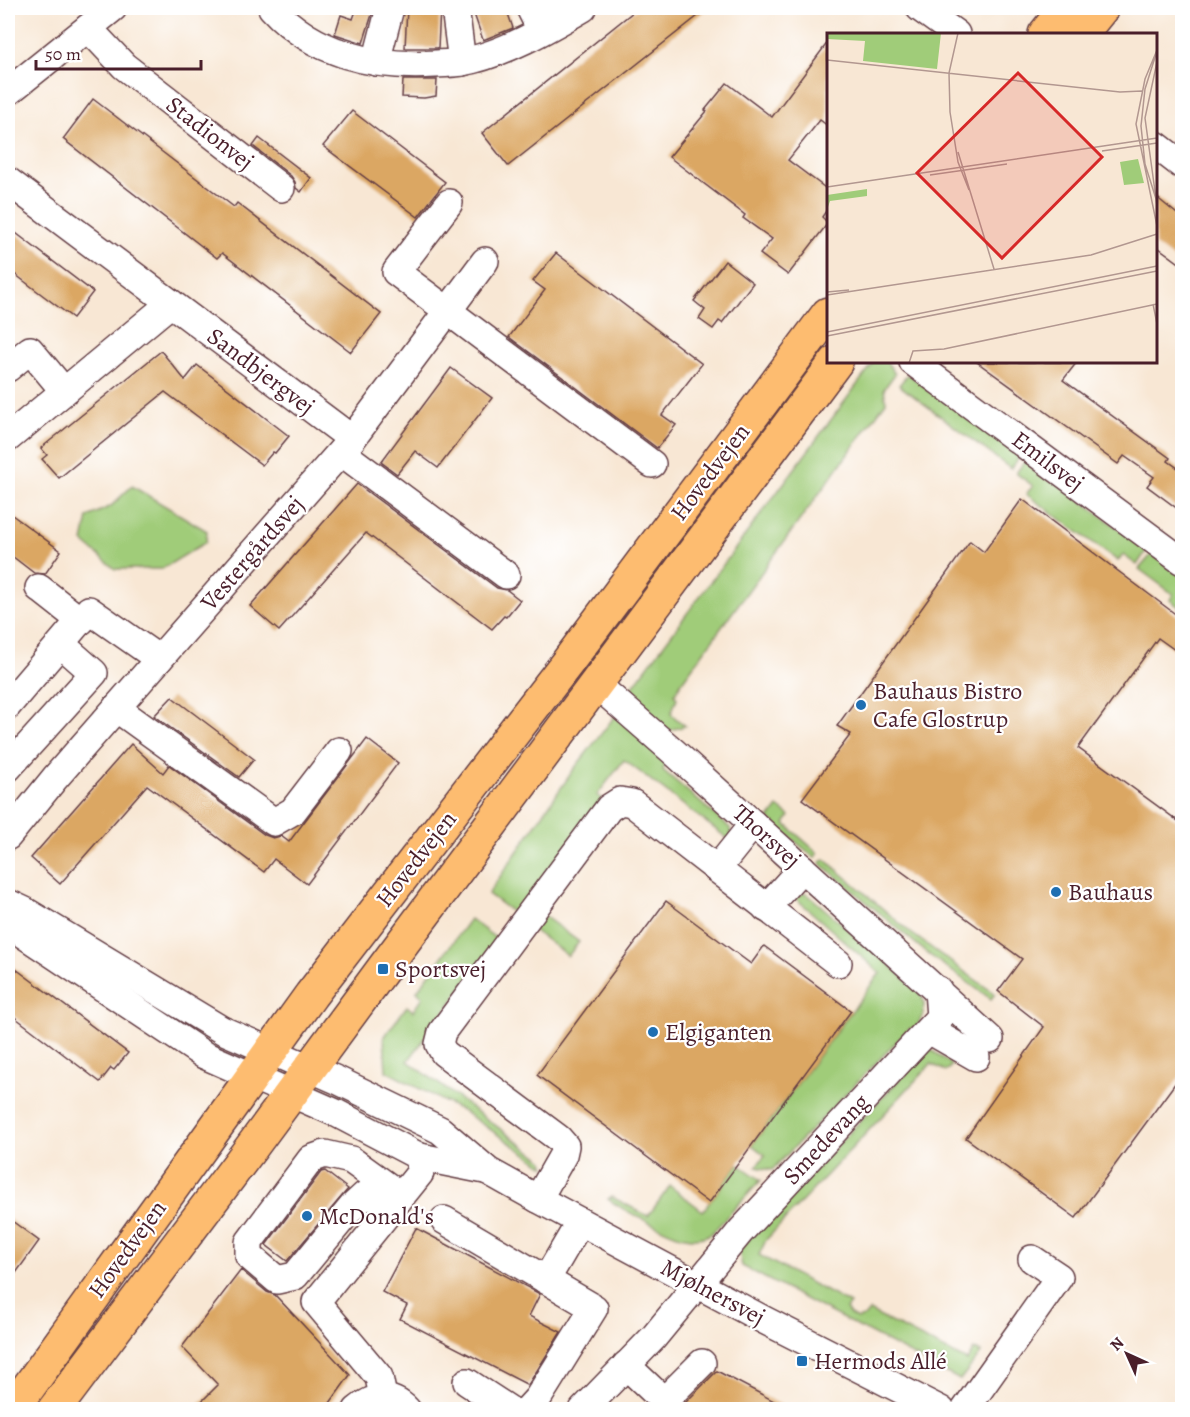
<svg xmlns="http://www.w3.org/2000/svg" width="1190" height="1417" viewBox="0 0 1190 1417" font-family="Alegreya,serif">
<rect width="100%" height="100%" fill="#fff"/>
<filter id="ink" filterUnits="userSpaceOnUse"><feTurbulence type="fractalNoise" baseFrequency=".0167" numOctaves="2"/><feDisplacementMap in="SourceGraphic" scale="12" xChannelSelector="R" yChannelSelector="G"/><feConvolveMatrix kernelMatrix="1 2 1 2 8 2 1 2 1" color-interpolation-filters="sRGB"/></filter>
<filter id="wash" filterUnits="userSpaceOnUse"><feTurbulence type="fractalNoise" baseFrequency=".008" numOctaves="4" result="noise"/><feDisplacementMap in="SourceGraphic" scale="24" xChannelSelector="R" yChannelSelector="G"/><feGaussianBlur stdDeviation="1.35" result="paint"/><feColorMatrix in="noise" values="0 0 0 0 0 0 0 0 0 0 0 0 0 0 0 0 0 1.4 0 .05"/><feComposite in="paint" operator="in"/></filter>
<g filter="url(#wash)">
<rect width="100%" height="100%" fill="#f8e7d4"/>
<g fill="#a0cc79" stroke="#757652" stroke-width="1.5">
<polygon points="874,362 887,362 895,374 884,389 886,402 681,683 674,695 677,698 671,714 685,726 668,731 629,698 633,686"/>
<polygon points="908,374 1020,456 1011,469 899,385"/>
<polygon points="1026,459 1147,550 1137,565 1123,555 1118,561 1026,494 1033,486 1016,473"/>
<polygon points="132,486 207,531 206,542 162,569 115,569 83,542 88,517 111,506"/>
<polygon points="1152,554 1182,577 1182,609 1170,600 1173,594 1139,569"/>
<polygon points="618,712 668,755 663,770 730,828 732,839 731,841 624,760 597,795 602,799 516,915 488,894 574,769"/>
<polygon points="778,807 790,816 785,824 818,853 815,858 769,819"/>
<polygon points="825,859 911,933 995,994 991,999 928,954 820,863"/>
<polygon points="806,893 890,965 921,994 924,1003 923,1015 914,1031 910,1028 772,1170 756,1167 765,1155 752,1145 880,973 793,896"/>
<polygon points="540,913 579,942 568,956 529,927"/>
<polygon points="470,919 498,940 408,1061 544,1161 546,1167 464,1112 386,1071 384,1037 407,1006 413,1011 423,997 417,991"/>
<polygon points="929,1048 952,1065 946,1071 931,1064 766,1240 759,1255 850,1304 846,1309 850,1315 857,1319 864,1317 869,1311 967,1361 974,1349 981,1353 960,1380 742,1266 739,1250"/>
<path d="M738 1164 761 1180 712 1233C704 1238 694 1239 685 1237 671 1235 619 1208 608 1199L612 1197 648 1216 670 1186 703 1211Z"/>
</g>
<g id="blocks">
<g fill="#dba763">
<polygon points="357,8 374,8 363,43 335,34 341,15 353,19"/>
<polygon points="407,8 440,8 438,48 405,48"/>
<polygon points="472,8 506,8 513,28 483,40"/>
<polygon points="638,8 708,8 508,166 482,133"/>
<polygon points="828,42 828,126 820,120 788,160 828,190 828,208 822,217 828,223 788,275 760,254 772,239 743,218 745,215 669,157 707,111 705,110 727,83 772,117"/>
<polygon points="403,80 437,80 436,96 424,98 402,97"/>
<polygon points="93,99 234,207 237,203 381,314 351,352 222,253 217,258 63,139"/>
<polygon points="352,111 445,182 418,217 323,146"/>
<polygon points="259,138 311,178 301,192 296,188 295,182 291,176 253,146"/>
<polygon points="1155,196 1182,218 1182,265 1155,245"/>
<polygon points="8,227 93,292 73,318 8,269"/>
<polygon points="556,253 702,364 662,415 676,425 657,448 509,337 545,290 533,281"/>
<polygon points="725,261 753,283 722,323 719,321 713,329 699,319 705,310 694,301"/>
<polygon points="161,351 185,380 197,365 289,436 275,453 273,452 262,465 165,392 59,478 42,459 47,455 41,448"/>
<polygon points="977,362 1077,362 1063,380 1170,458 1168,461 1182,471 1182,512 1147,486 1154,477 1124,456 1118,464"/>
<polygon points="451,368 492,398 438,468 415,451 397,474 381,462"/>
<polygon points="357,484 497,588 507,590 520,600 506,617 504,616 492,629 366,533 279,631 250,606"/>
<polygon points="1022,499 1182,619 1182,655 1158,638 1078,748 1182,824 1182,1074 1076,1218 966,1138 1044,1027 998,991 1022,959 802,799 851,734 837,726 970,541 984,552"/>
<polygon points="8,512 61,551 45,574 34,573 8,553"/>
<polygon points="172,697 254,759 239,777 154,716"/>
<polygon points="367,739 398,763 307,884 274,859 264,872 147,785 60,884 31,858 131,744 163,773 169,765 265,835 273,838 281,836 289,842"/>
<polygon points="666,901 751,964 764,946 851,1011 709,1203 537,1075"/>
<polygon points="8,963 128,1053 114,1070 111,1068 100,1082 8,1012"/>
<polygon points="325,1171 348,1189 287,1261 266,1245 321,1172"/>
<polygon points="8,1218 39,1241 8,1284"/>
<polygon points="416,1228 540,1294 529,1316 561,1332 528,1385 400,1319 407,1305 382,1292"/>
<polygon points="241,1270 267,1292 275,1295 350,1375 325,1410 193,1410 218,1385 182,1347"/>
<polygon points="717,1371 791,1410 678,1410"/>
</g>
</g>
</g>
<g filter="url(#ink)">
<use href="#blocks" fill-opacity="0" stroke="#643d44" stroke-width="1.5"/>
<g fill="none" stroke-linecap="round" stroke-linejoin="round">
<defs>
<g id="minor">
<path d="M272 8C314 54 374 68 435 64 444 63 454 64 462 62 502 55 549 28 583 8"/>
<polyline points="455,8 462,62"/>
<polyline points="530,8 541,30"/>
<polyline points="920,8 956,34"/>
<polyline points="88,28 124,66 281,188"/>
<polyline points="376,62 390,8"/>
<polyline points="8,92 113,8"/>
<polyline points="1156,145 1182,165"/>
<polyline points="8,181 352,439"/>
<polyline points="449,203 396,272 652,464"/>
<polyline points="913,362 1182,561"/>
<polyline points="8,368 30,350 64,391"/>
<polyline points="8,438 171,303"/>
<polyline points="341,452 506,575"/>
<polyline points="39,588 81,621"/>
<polyline points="596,684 675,753 990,1039"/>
<polyline points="8,705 89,610 159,659"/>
<polyline points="116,708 274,822 293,811 339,751"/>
<polyline points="8,768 94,673 61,644"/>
<polyline points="8,836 55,778 352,439 485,261"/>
<polyline points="717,869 753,824"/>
<polyline points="8,903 25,911 222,1030 337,1080 440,1130 488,1171 538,1199 764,1320 941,1410"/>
<polyline points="766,908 802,868"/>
<polyline points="8,924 204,1055 336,1113 420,1157 485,1170"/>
<polyline points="929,1030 976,1057"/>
<polyline points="538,1199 563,1155 565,1146 558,1138 444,1053 439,1044 442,1032 609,808 620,801 632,803 838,963"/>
<polyline points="392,1207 382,1200 365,1195 352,1207 295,1276 277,1280 249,1256 249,1242 311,1159 325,1154 351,1160 401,1196"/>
<polyline points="444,1220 594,1308 538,1398 527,1410"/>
<polyline points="546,1280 580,1222"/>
<polyline points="626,1365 664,1401 702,1363"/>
<polyline points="467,1382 510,1410"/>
<polyline points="383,1397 379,1377 316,1302 420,1173 420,1157"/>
<path d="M357 1410C374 1395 391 1394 407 1410"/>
<polyline points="583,1410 654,1337 741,1231 940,1017 938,990"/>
<polyline points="965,1410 1059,1277 1032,1259"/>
</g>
<g id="major">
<polyline points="1045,34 1066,8"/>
<polyline points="1081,34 1102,8"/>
<polyline points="12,1410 311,995 567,663 828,314"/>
<polyline points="54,1410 251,1148 383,969 836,362"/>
</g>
</defs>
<use href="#minor" stroke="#643d44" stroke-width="30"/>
<use href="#major" stroke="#643d44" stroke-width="36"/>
<use href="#minor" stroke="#fff" stroke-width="27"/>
<use href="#major" stroke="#fdbc70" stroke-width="33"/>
</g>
</g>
<g fill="#1f6fb2" stroke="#fff" stroke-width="2">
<circle cx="861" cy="705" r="6"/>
<circle cx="1056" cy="892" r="6"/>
<rect x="377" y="963" width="12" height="12" rx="3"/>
<circle cx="653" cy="1032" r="6"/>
<circle cx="307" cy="1216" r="6"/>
<rect x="796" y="1355" width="12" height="12" rx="3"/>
</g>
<g text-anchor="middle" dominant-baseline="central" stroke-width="4.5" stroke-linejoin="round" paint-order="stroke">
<g font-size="24" fill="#4a1f2b" stroke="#fff">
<text transform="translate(210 133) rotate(38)">Stadionvej</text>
<text transform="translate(261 371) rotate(37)">Sandbjergvej</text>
<text transform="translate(1048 461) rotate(37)">Emilsvej</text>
<text transform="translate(710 472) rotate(-53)">Hovedvejen</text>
<text transform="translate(252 553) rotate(-49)">Vestergårdsvej</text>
<text transform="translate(767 836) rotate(42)">Thorsvej</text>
<text transform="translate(416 859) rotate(-52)">Hovedvejen</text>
<text transform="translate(826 1139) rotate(-47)">Smedevang</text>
<text transform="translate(127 1249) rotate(-54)">Hovedvejen</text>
<text transform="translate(713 1292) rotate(28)">Mjølnersvej</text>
</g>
<g font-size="24" fill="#4a1f2b" stroke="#fff" text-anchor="start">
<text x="873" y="691">Bauhaus Bistro<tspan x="873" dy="28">Cafe Glostrup</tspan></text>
<text x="1068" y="892">Bauhaus</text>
<text x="395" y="969">Sportsvej</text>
<text x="665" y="1032">Elgiganten</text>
<text x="319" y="1216">McDonald's</text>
<text x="814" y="1361">Hermods Allé</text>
</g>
</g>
<g transform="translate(827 33)">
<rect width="330" height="330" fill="#f8e7d4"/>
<path d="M0 0H114L110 36 36 28 38 8 0 6ZM311 126 317 150 297 152 293 129ZM40 156V163L3 168 1 174 0 162Z" fill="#a0cc79"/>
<path fill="none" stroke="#b29790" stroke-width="1.5" d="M131 0 122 40 123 79 131 129 142 157M330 17 318 46 309 91 330 193M330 18 318 56 314 93 318 131 330 169M0 27 293 59 315 58M330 29 318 85 330 173M275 118 330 110M131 119 167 236M103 142 180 131M0 154 330 105M0 259 22 257M0 262 264 222 330 201M326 271 330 291M0 299 330 233M0 303 330 238M82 330 86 318 117 316 330 271"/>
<path fill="#d62828" fill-opacity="0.15" stroke="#d62828" stroke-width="3" d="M191 40 275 124 175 225 90 140Z"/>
<rect width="330" height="330" fill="none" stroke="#4a1f2b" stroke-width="3"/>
</g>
<rect width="1190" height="1417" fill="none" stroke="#fff" stroke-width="30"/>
<g transform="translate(1127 1354) rotate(315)" stroke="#ffffff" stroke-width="4.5" paint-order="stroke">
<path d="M0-4.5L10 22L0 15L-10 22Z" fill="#4a1f2b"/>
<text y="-9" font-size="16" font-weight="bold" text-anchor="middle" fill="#4a1f2b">N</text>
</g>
<path d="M36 60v9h165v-9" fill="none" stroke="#4a1f2b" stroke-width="3"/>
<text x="45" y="60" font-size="18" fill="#4a1f2b" stroke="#ffffff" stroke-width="4.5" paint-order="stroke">50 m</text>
</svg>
